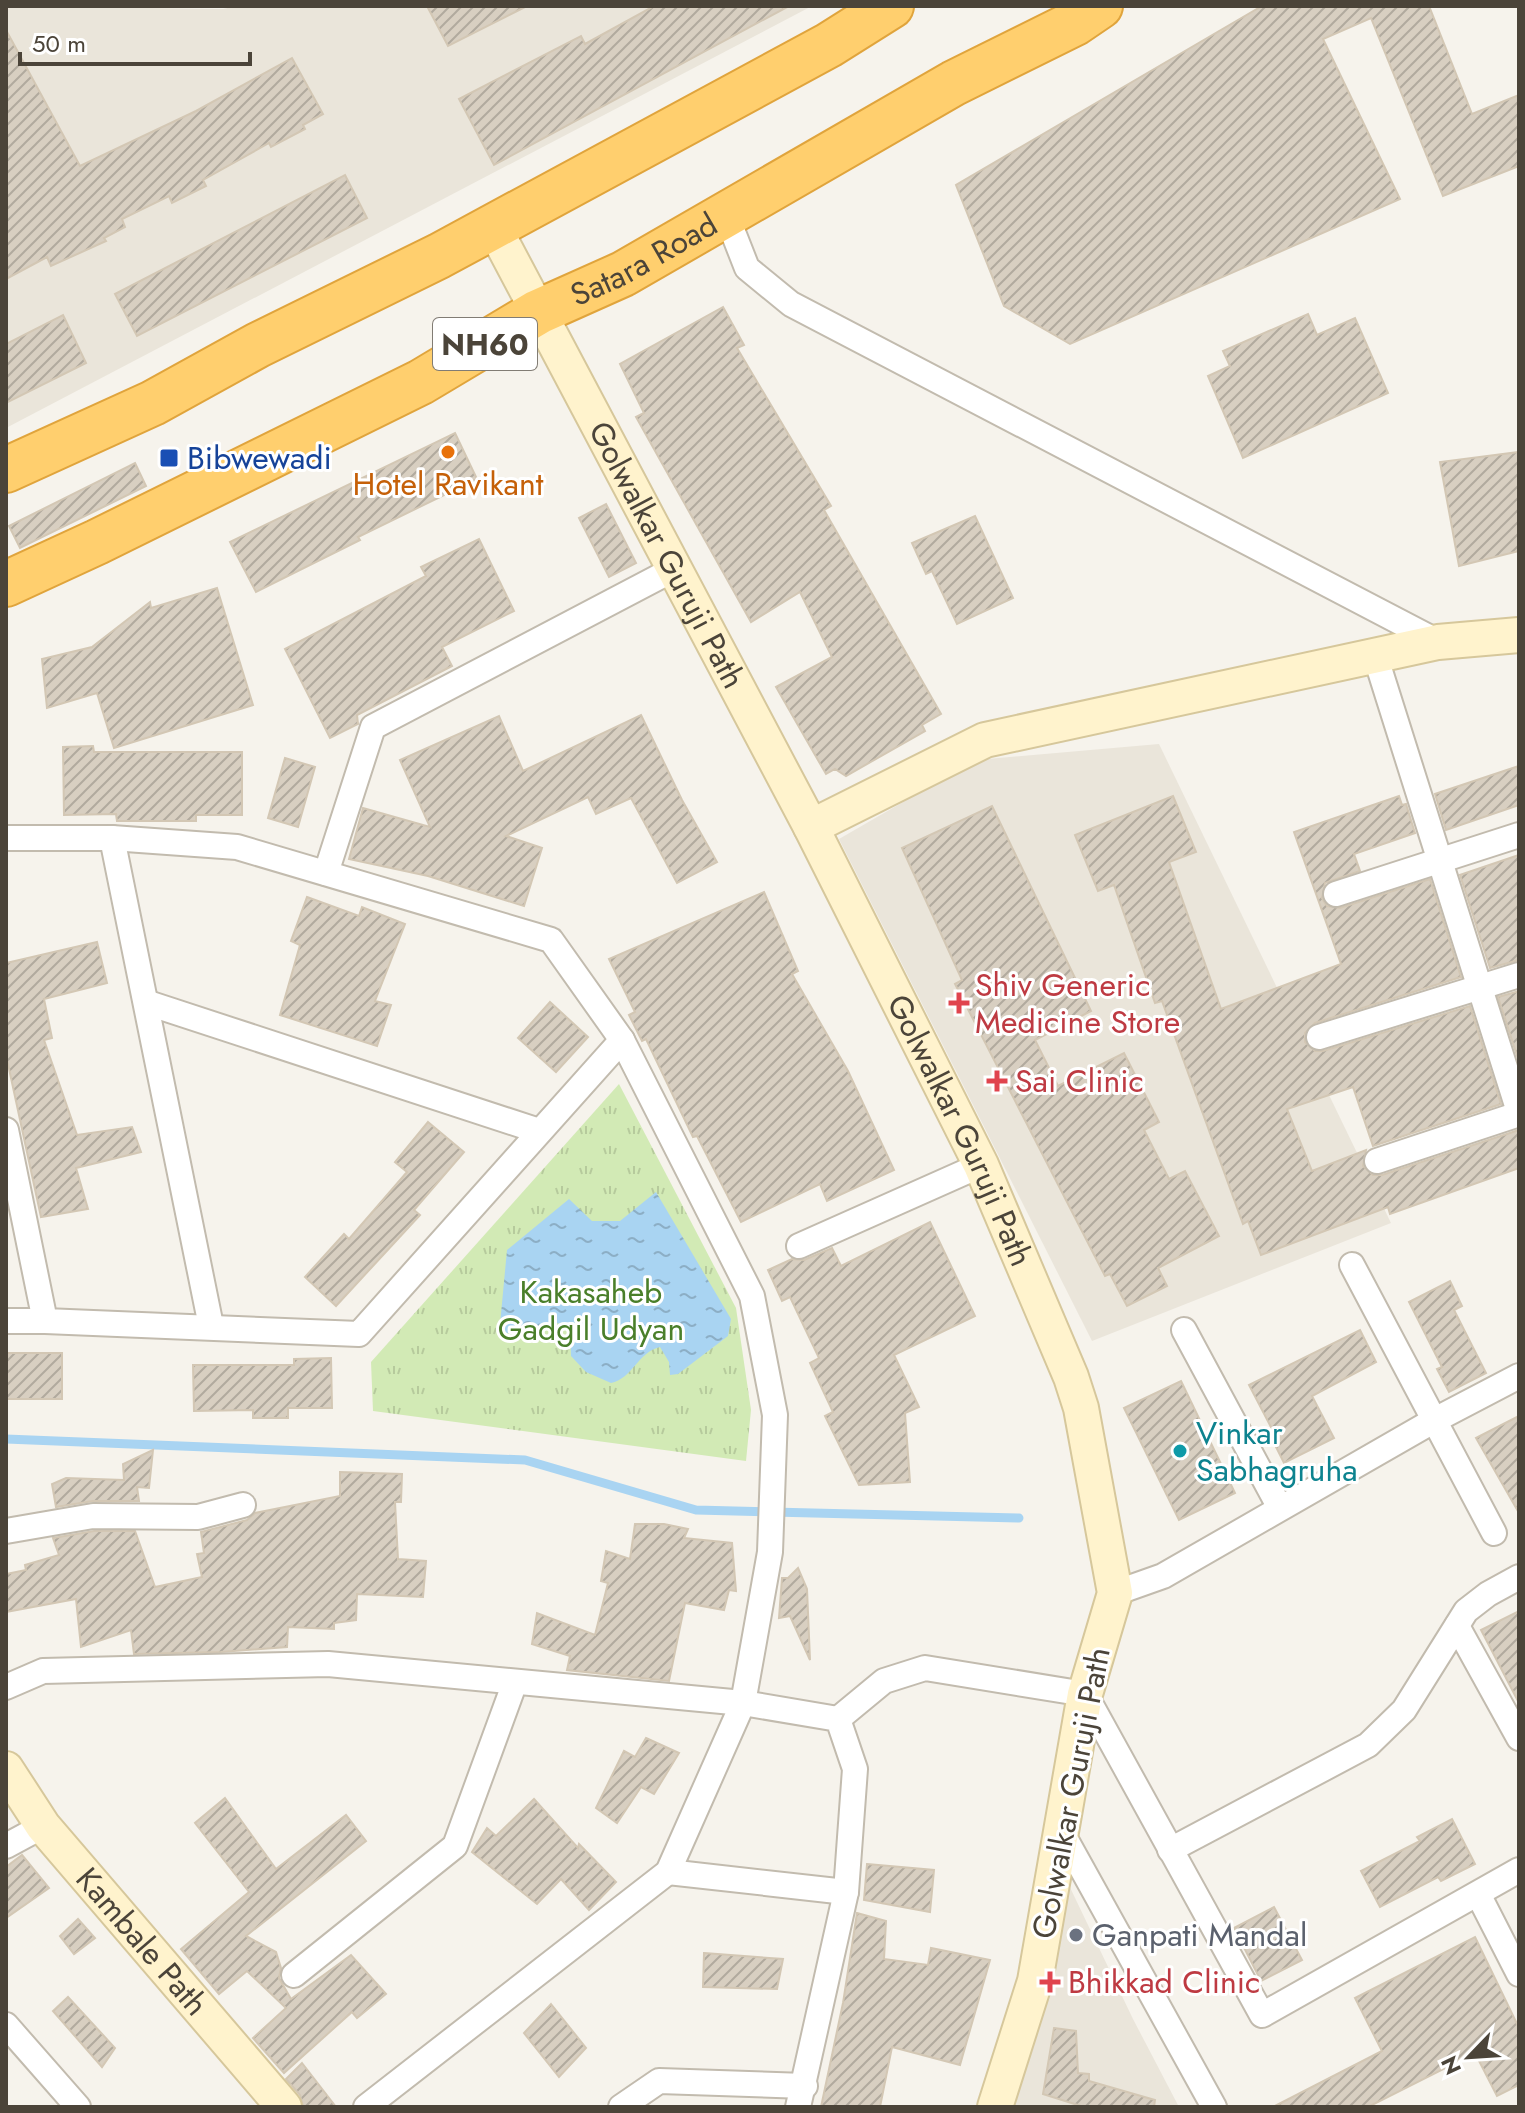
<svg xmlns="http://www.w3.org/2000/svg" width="1525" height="2113" viewBox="0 0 1525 2113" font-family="Jost,sans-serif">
<defs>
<pattern id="grass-tufts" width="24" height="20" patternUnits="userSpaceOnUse" patternTransform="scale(2)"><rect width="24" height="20" fill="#d2eab5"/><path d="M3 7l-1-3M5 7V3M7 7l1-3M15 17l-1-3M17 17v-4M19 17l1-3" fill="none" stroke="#b6ca9c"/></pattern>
<pattern id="water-ripples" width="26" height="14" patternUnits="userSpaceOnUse" patternTransform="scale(2)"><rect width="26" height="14" fill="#a9d4f2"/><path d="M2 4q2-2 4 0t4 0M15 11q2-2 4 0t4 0" fill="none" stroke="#8caec5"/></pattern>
<pattern id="building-hatch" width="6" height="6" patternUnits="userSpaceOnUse" patternTransform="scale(2)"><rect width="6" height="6" fill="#d8cfc1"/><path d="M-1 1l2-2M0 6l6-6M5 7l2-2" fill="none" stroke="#b1aa9e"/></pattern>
</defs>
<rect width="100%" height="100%" fill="#f6f3ec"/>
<g fill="#eae5da">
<polygon points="6,6 223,9 236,6 812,6 6,428"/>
<polygon points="1159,744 1391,1223 1092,1341 839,839 976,760"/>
<polygon points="1065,1877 1133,2019 1179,2107 997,2107"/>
</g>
<polygon fill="url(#grass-tufts)" points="619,1084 736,1308 751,1410 746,1461 373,1411 371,1362"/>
<path fill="url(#water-ripples)" d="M656 1192 731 1319 728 1336 678 1374 670 1375 669 1362 660 1347C638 1352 632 1379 611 1383L586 1372 571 1356 570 1327 557 1323 499 1335 507 1250 569 1199 592 1221H620Z"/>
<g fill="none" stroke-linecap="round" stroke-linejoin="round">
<polyline stroke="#a9d4f2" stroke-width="9" points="6,1439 525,1460 696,1510 1019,1518"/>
</g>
<g fill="url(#building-hatch)" stroke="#d3c7b4" stroke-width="2">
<polygon points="427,6 527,6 448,46"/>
<polygon points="654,6 789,6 494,165 459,99 581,36 585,44"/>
<polygon points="1262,6 1429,6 1472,114 1519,95 1519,166 1443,196 1371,18 1323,39 1400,199 1070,344 1004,306 956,185"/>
<polygon points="6,30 80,166 196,111 292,58 323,114 303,125 305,129 271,147 269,143 203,180 206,186 172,203 169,196 122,219 125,227 104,238 106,241 51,266 47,257 6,279"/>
<polygon points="345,175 367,218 137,336 115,294"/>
<polygon points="723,307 744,345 737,348 831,506 824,510 941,714 922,725 925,731 846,776 835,769 826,774 776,687 832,657 800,592 751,622 636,417 644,413 620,364"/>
<polygon points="1308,314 1317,335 1355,318 1388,393 1243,458 1208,376 1230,366 1223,351"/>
<polygon points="63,315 86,363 6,403 6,344"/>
<polygon points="455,433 477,479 358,537 360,540 256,592 230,542"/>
<polygon points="1519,452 1519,551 1459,566 1440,462"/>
<polygon points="135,463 146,486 20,548 9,526"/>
<polygon points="606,504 636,563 609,577 579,518"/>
<polygon points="975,516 1013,598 957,624 932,571 926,574 912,543"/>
<polygon points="479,539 514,611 442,647 452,666 357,715 358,724 330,738 285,649 426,576 421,567"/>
<polygon points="217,588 253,705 114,748 97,693 47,708 42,659 92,647 150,602 151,608"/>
<polygon points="641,715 682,800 717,862 677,883 631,798 596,814 588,797 506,836 542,848 524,906 428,876 349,859 363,808 430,827 400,760 499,716 523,771"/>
<polygon points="93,746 94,752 242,752 242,815 196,815 196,821 117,821 116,814 64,815 63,747"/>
<polygon points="285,758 315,767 298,827 268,818"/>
<polygon points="1519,766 1519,805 1446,830 1435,794"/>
<polygon points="1173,796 1196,852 1169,862 1221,1009 1341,964 1294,832 1399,796 1402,805 1406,804 1415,833 1354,854 1360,871 1325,883 1322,898 1327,906 1340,908 1430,879 1461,977 1315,1023 1305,1033 1305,1042 1315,1051 1323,1051 1470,1006 1501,1104 1373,1146 1353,1087 1287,1109 1312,1171 1366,1150 1363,1166 1373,1175 1382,1175 1519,1130 1519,1168 1390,1214 1388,1207 1261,1255 1248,1221 1243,1224 1162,1001 1155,1003 1114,885 1098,891 1075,835"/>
<polygon points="992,806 1091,1011 1035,1040 1058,1086 1124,1053 1159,1122 1144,1130 1169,1179 1185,1171 1219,1236 1158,1268 1167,1286 1127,1306 1110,1274 1105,1276 955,984 962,980 902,848"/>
<polygon points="1519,855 1519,960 1490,968 1460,875"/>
<polygon points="764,892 798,971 792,974 848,1071 894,1170 827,1201 820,1184 741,1222 697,1136 693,1137 646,1039 642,1041 629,1015 635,1012 609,959"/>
<polygon points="307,897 359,916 362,907 405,924 375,1001 391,1005 377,1046 280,1015 300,945 291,941"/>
<polygon points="97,942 107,983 44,999 52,1038 44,1040 77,1135 132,1127 141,1152 76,1168 88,1209 41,1217 6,1055 6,963"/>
<polygon points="1519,991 1519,1062 1498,997"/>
<polygon points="550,1002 588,1037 556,1072 518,1038"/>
<polygon points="428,1122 464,1152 414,1210 420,1215 336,1306 305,1277 344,1234 349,1239 407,1172 395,1162"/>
<polygon points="930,1222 975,1316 894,1355 919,1407 905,1413 910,1482 859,1485 825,1416 833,1412 810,1363 819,1358 790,1297 782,1301 768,1270 792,1259 804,1260 832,1248 841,1266"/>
<polygon points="1450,1281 1462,1306 1454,1310 1486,1373 1449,1392 1437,1369 1442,1367 1409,1302"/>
<polygon points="1360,1330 1376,1362 1312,1396 1334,1438 1284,1463 1269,1433 1273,1431 1249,1385"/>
<rect x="6" y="1353" width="56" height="46"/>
<polygon points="331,1358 332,1408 288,1408 288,1418 253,1418 253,1410 194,1411 193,1365 294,1365 294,1359"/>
<polygon points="1181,1381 1235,1493 1179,1520 1124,1408"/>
<polygon points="1519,1416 1519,1513 1476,1438"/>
<polygon points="153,1450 149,1488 137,1487 139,1501 93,1501 56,1507 52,1484 66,1478 124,1480 123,1464"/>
<polygon points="340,1472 402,1474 401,1502 395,1502 398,1559 426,1561 423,1597 357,1594 356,1620 334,1623 334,1629 288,1627 287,1647 221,1652 134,1654 131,1630 81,1647 76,1599 6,1612 6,1574 26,1570 25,1565 59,1555 53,1538 94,1531 135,1531 155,1587 202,1577 197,1554 204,1553 201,1532 247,1520 255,1513 340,1496"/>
<polygon points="635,1524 664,1524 688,1529 684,1538 732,1543 736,1591 729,1590 724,1610 685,1603 669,1681 567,1670 570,1656 532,1644 537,1613 595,1635 608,1583 601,1581 606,1551 630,1559"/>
<polygon points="798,1568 807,1589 810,1660 790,1616 779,1618 782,1578 788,1578"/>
<polygon points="1519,1611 1519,1703 1481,1630"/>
<polygon points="646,1738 679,1753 654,1794 641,1787 617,1823 596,1808 624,1751 635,1757"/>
<polygon points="225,1798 276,1869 346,1815 366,1841 246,1936 276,1952 281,1968 279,1978 291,1999 351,1955 386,1994 357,2018 352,2012 284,2073 253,2038 286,2008 247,1971 219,1994 181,1949 249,1892 195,1823"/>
<polygon points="534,1799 578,1848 579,1844 616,1882 589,1910 561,1879 537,1904 472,1852 487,1828 496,1836"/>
<polygon points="1452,1819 1475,1864 1441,1881 1438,1877 1380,1907 1361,1871 1420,1841 1417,1837"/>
<polygon points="22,1855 49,1888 6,1918 6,1867"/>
<polygon points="867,1864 934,1870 930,1912 864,1900"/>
<polygon points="1274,1907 1302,1960 1261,1981 1234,1928"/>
<polygon points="857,1913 886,1921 884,1959 928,1965 931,1948 990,1960 960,2065 892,2047 880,2107 821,2107 843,2003"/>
<polygon points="78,1919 95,1938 74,1954 60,1936"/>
<polygon points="1475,1937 1519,2028 1519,2085 1497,2096 1475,2053 1368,2107 1273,2107 1382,2051 1355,1998"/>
<polygon points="704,1953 783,1959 777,1989 703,1987"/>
<polygon points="68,1997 115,2048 102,2067 53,2011"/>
<polygon points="551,2004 586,2048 559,2077 524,2033"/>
<polygon points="1054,2028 1076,2031 1078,2073 1089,2074 1089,2081 1155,2100 1154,2107 1084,2107 1043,2094"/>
<polygon points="302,2063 336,2107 303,2107 300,2095 286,2079"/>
</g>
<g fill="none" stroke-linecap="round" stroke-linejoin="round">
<defs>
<g id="street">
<polyline points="727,217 747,268 791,304 1438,642"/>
<polyline points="1375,655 1519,1112"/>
<polyline points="6,838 112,838 237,847 551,940 622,1040 752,1296 775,1415 770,1552 743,1703 668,1872 366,2107"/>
<polyline points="112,838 211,1326"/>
<polyline points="326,873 373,727 674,569"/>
<polyline points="1336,894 1519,835"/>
<polyline points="148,1003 539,1131"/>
<polyline points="1319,1037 1519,975"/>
<polyline points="6,1130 45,1321 359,1334 622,1040"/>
<polyline points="1377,1161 1519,1114"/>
<polyline points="799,1246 981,1165"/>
<polyline points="1352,1265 1494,1533"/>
<polyline points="6,1321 45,1321"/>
<polyline points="1184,1330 1280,1508"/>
<polyline points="6,1531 93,1516 198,1517 243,1505"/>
<polyline points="1115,1593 1163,1576 1433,1421 1519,1376"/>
<polyline points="1457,1626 1519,1738"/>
<polyline points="6,1687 43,1671 328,1664 743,1703 838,1719 855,1769 846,1892 798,2107"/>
<polyline points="838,1719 884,1681 925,1668 1085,1694 1262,2015 1519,1870"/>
<polyline points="1061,1831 1214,2107"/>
<polyline points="6,1846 43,1826"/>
<polyline points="1170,1850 1368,1745 1404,1710 1466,1611 1488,1594 1519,1577"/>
<polyline points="668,1872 846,1892"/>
<polyline points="1478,1894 1519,1974"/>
<polyline points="294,1975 455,1846 515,1682"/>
<polyline points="6,2025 78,2107"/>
<polyline points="621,2107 659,2081 805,2086"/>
</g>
<g id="secondary">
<path id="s1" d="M493 226 811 827 981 1165 1071 1377 1081 1408 1115 1593 1085 1694 1035 1981 995 2107"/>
<polyline points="811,827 985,740 1438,642 1519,635"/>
<path id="s2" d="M6 1769 43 1826 284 2107"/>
</g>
<g id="highway">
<polyline points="6,470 153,403 258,345 439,256 829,45 891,6"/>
<path id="s3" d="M6 584 97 542 421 382 538 312 623 274 954 83 1075 23 1100 6"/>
</g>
</defs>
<use href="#street" stroke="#c2bbae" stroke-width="28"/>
<use href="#secondary" stroke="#d6c79b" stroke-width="38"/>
<use href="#highway" stroke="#e0a43c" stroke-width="48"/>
<use href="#street" stroke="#fff" stroke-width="24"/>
<use href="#secondary" stroke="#fff3cd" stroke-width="34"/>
<use href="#highway" stroke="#ffcf6e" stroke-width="44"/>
</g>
<circle fill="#e8710a" stroke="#fff" stroke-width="3" cx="448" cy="452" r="8"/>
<rect fill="#1a4fb4" stroke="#fff" stroke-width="3" x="159" y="448" width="20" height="20" rx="4"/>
<g fill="#e0444e" stroke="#fff" stroke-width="3">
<path d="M955 991h8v8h8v8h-8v8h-8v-8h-8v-8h8z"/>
<path d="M993 1069h8v8h8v8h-8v8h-8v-8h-8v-8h8z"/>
<path d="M1046 1970h8v8h8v8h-8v8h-8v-8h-8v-8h8z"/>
</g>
<circle fill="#0f9aa8" stroke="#fff" stroke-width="3" cx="1180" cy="1451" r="8"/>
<circle fill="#6b7280" stroke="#fff" stroke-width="3" cx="1076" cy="1935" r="8"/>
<g text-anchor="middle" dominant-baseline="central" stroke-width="6" stroke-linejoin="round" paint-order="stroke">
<rect fill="#fff" stroke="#817c74" stroke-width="2" x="433" y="318" width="104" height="52" rx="6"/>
<g font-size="30" font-weight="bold" fill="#4b4439">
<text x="485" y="344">NH60</text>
</g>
<g font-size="32" fill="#4b4439" stroke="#fff">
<text stroke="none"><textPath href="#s3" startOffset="716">Satara Road</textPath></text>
<text stroke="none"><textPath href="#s1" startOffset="372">Golwalkar Guruji Path</textPath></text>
<text stroke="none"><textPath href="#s1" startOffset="1018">Golwalkar Guruji Path</textPath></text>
<text transform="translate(1071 1793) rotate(-79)">Golwalkar Guruji Path</text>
<text stroke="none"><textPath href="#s2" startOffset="220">Kambale Path</textPath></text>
</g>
<g font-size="32" fill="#164399" stroke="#fff" text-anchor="start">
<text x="187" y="458">Bibwewadi</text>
</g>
<g font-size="32" fill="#c56008" stroke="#fff">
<text x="448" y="484">Hotel Ravikant</text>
</g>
<g font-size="32" fill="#be3a42" stroke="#fff" text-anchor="start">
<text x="975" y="985">Shiv Generic<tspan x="975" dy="37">Medicine Store</tspan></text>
<text x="1015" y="1081">Sai Clinic</text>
<text x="1068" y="1982">Bhikkad Clinic</text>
</g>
<g font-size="32" fill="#4a7f2a" stroke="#fff">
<text x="591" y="1292">Kakasaheb<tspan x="591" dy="37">Gadgil Udyan</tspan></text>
</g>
<g font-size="32" fill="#0d838f" stroke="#fff" text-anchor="start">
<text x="1196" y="1433">Vinkar<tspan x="1196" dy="37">Sabhagruha</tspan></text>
</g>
<g font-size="32" fill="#5b616d" stroke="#fff" text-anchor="start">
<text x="1092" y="1935">Ganpati Mandal</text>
</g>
</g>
<rect width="1525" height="2113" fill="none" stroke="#4b4439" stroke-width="16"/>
<g transform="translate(1469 2057) rotate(245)" stroke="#ffffff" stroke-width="6" paint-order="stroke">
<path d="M0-6L14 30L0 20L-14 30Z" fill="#4b4439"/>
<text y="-12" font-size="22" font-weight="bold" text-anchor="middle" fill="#4b4439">N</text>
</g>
<path d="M20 52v12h230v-12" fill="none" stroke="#4b4439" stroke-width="4"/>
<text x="32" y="52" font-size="24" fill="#4b4439" stroke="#ffffff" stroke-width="6" paint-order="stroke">50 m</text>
</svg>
